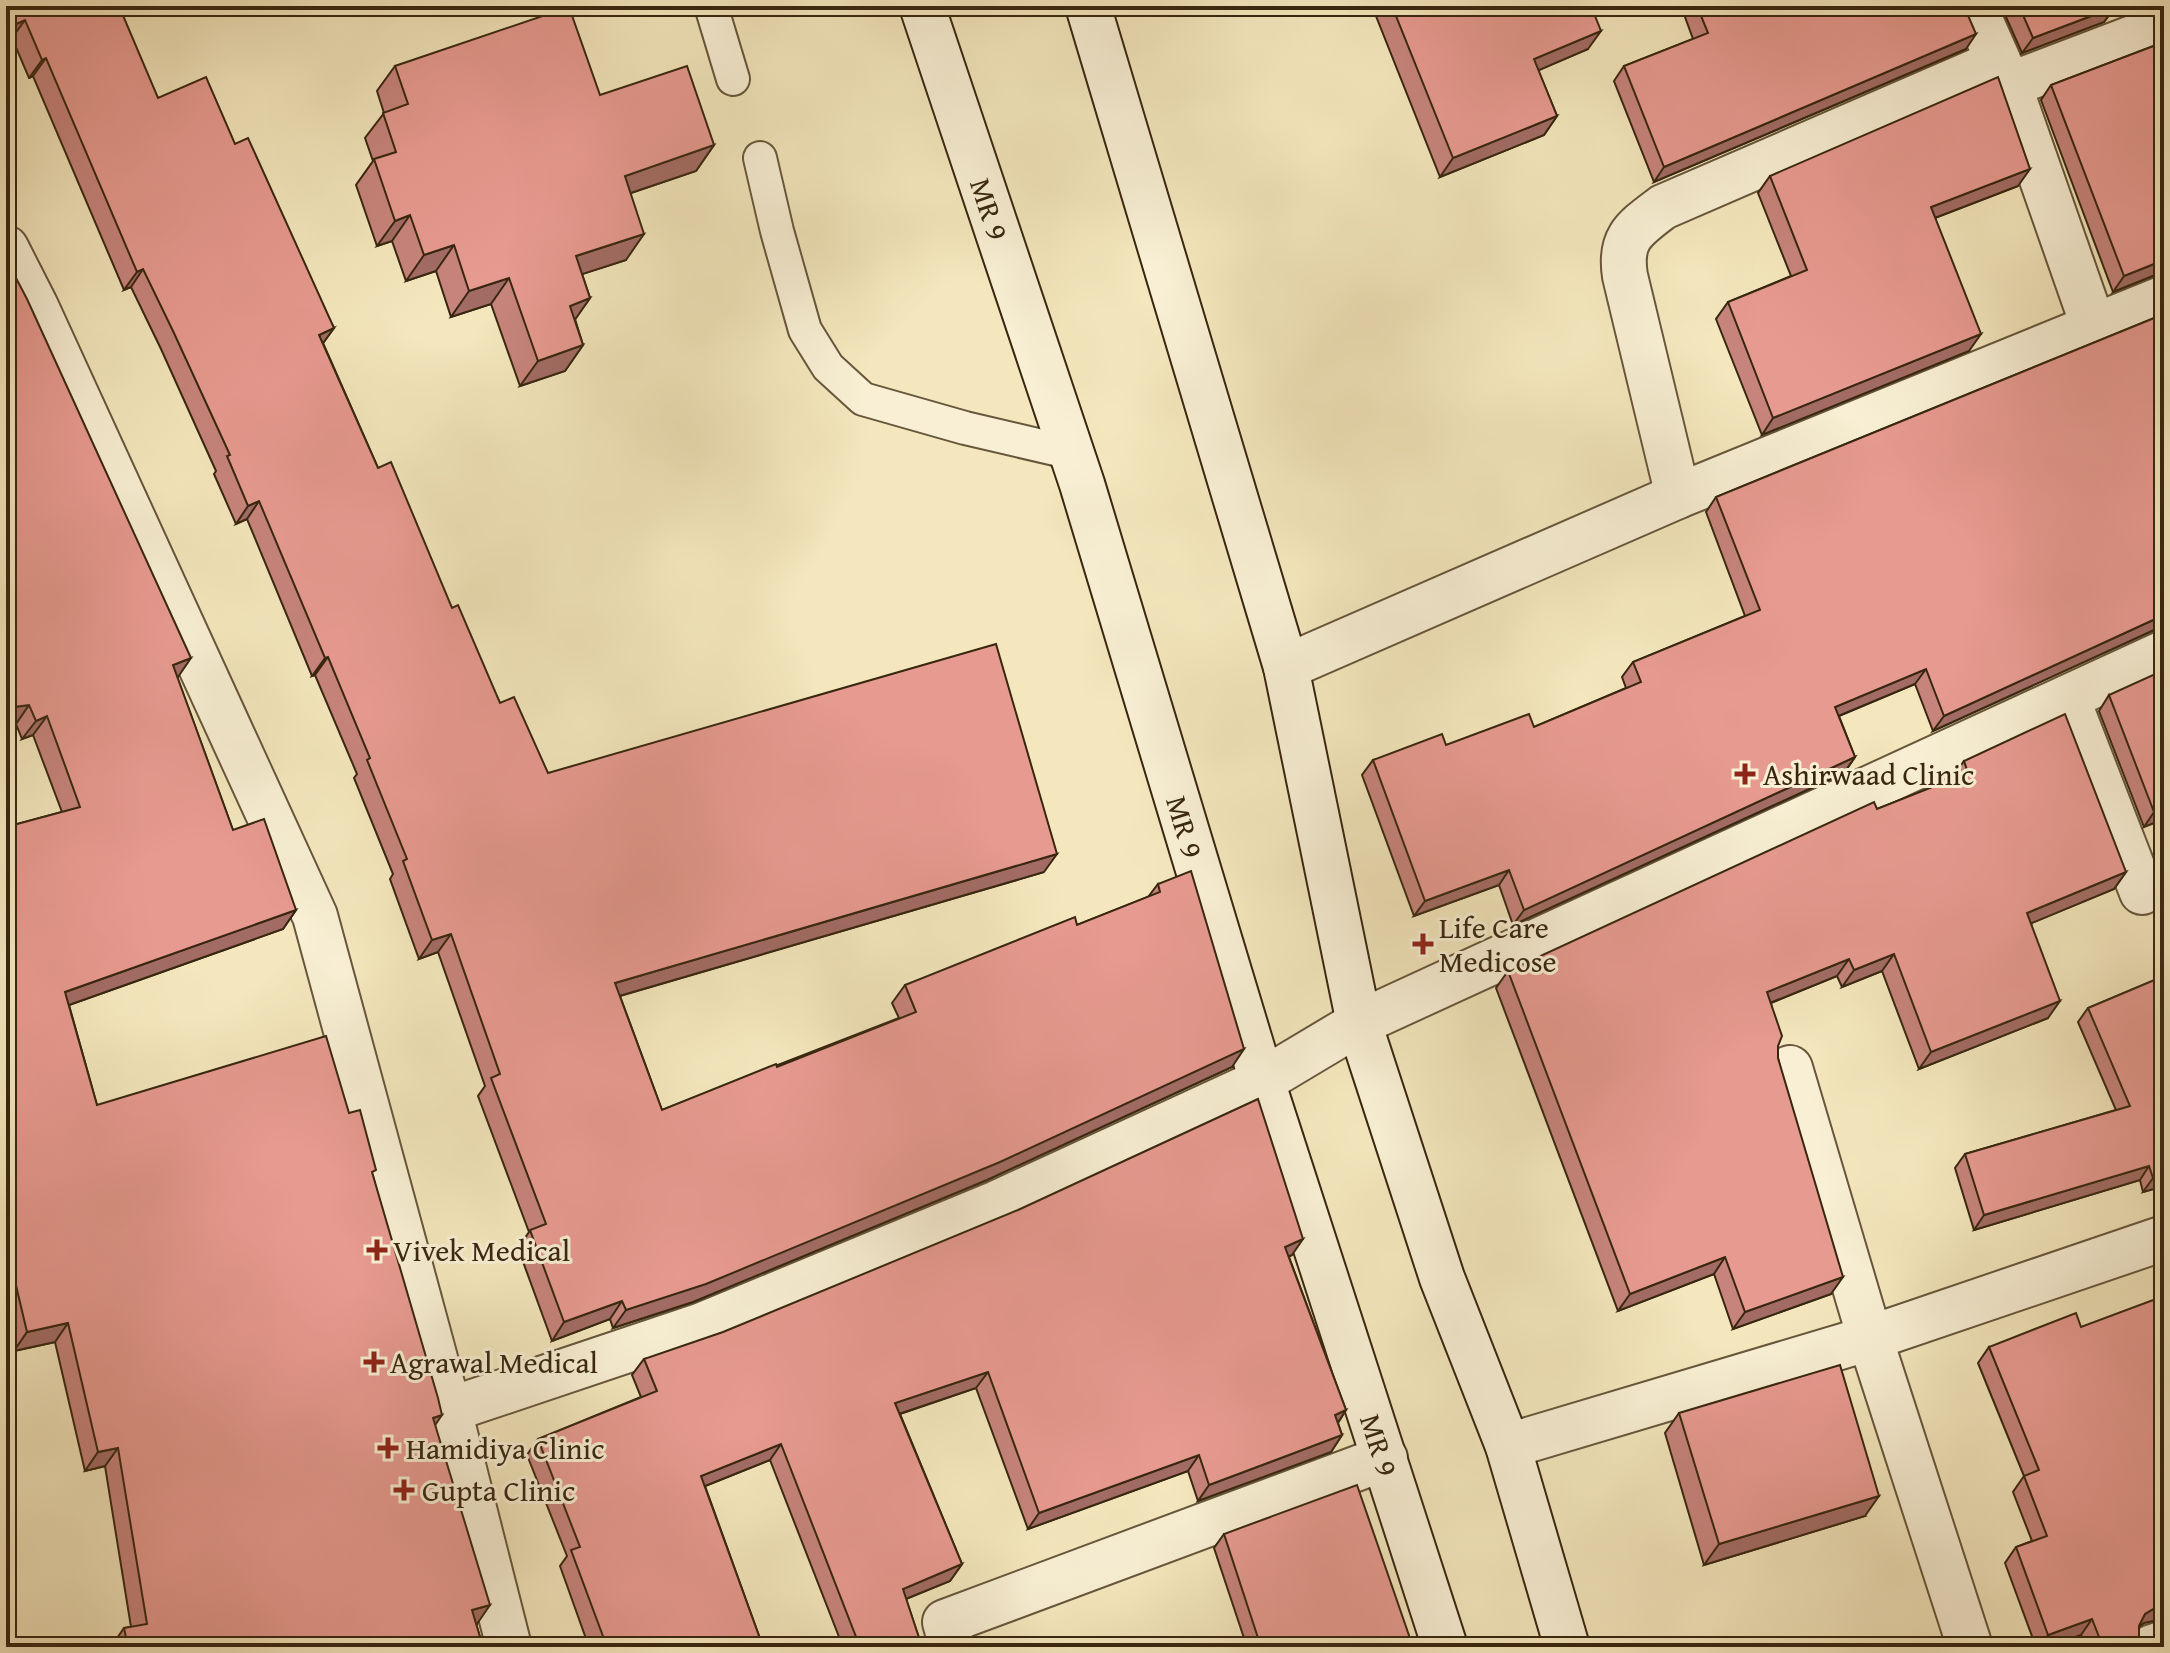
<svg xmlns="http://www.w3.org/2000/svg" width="2170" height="1653" viewBox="0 0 2170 1653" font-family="'Gentium Book Plus',serif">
<rect width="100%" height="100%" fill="#f4e7bd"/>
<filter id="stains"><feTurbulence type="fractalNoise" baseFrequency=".0025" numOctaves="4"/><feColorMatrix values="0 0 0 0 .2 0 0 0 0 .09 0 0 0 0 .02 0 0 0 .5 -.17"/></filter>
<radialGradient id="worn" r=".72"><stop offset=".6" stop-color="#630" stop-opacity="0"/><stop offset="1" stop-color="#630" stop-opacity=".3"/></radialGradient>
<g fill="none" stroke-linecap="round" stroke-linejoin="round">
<defs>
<g id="service">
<polyline points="711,6 733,79"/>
<polyline points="760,158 777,231 805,330 828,367 863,399 965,428 1072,453"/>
</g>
<g id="minor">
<polyline points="1974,6 2009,85 2093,325"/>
<polyline points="2009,85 2164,26"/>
<polyline points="6,248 36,307 315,916 449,1410 509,1647"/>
<path d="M1678 496 1625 276C1619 238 1634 229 1663 207L1998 62"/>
<polyline points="1286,667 1678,496 2164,298"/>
<polyline points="2067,698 2142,892"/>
<polyline points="1790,1068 1870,1338 1970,1647"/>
<polyline points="449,1410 702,1325 997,1203 1262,1081 1359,1023 2164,653"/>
<polyline points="1508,1446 1870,1338 2164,1238"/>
<polyline points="952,1647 945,1622 1385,1458"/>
<polyline points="2152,1647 2164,1643"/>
</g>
<g id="secondary">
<path id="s1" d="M922 6 1082 484 1262 1081 1445 1647"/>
<polyline points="1088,6 1286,667 1359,1023 1442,1278 1508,1446 1567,1647"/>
</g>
</defs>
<use href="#service" stroke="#67563b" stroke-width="36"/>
<use href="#minor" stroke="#67563b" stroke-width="48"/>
<use href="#secondary" stroke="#382610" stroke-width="48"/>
<use href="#service" stroke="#f8efd4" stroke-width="32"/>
<use href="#minor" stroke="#f8efd4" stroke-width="44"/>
<use href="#secondary" stroke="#f8efd4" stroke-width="44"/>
</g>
<g fill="#c7847c" stroke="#382610" stroke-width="2">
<polygon points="6,6 235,144 334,328 323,343 378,468 452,608 500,703 548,773 1044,872 620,996 662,1110 899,1018 892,1003 905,985 1077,925 1148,897 1158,884 1232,1067 987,1180 693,1302 613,1328 610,1319 552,1341 518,1248 529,1232 478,1096 485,1086 438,952 419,959 390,879 393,874 354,778 357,774 315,675 312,676 247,519 236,524 214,474 216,471 161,349 131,287 124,290 33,76 29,78 12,38 6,40"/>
<polygon points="1372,6 1591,6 1588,49 1538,70 1557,116 1544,135 1440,177"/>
<polygon points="1681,6 1964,6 1966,49 1654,182 1614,81 1624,66 1693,39"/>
<polygon points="2001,6 2114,6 2115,7 2104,22 2022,53"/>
<polygon points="2164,42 2164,274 2155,275 2113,292 2041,100 2051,85"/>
<polygon points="395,66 600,95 714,145 696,171 631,193 626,260 582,274 590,298 575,319 583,345 565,371 520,386 491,304 451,317 436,271 406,281 392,241 377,246 356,185 373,161 365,138 384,113 377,91"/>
<polygon points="1770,176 2018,186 1935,218 1969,351 1762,435 1716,319 1728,302 1791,276 1758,193"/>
<polygon points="6,259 177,677 233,830 296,910 283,929 69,1005 97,1105 349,1113 373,1176 435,1425 477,1624 476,1624 483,1647 111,1647 124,1628 131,1627 105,1466 85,1471 55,1342 14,1351 6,1318 6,827 62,812 33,735 22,739 16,724 6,725"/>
<polygon points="2164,314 2164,628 2154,630 1933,731 1915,684 1839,716 1855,757 1844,773 1513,925 1499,885 1414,916 1362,775 1373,760 1534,727 1626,688 1622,677 1633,662 1745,616 1706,512 1716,497"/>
<polygon points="2109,695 2164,819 2144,827 2099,711"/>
<polygon points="1964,761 2126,872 2114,889 2031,923 2048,1018 1919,1069 1882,971 1842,987 1837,976 1771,1003 1778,1046 1778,1058 1831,1294 1733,1329 1714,1274 1618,1311 1496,988 1508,971 1877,809 1952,780 1952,778"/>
<polygon points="2164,976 2164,1186 2143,1192 2140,1180 1974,1230 1955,1168 1965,1154 2116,1110 2078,1022 2088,1008"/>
<polygon points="1292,1255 1289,1257 1346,1410 1338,1423 1342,1435 1331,1452 1198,1501 1188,1471 1028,1529 976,1388 900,1414 962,1564 950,1581 906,1599 922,1647 843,1647 770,1460 705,1486 763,1647 589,1647 560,1566 567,1556 527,1455 538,1439 641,1397 632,1375 644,1359"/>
<polygon points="1989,1347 2144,1623 2139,1627 2139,1638 2144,1647 2086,1647 2081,1635 2047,1647 2036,1647 2005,1563 2016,1547 2032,1541 2013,1492 2024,1476 1978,1363"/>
<polygon points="1679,1413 1865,1516 1704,1565 1665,1433"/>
<polygon points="1224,1534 1413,1647 1247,1647 1214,1548"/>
</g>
<g fill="#a26c65" stroke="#382610" stroke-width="2">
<polygon points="2115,7 2104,22 2022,53 2033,38"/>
<polygon points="25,20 12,38 6,40 6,35 14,25"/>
<polygon points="1601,31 1588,49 1521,78 1534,59"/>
<polygon points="1976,34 1966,49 1654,182 1664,167"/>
<polygon points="46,58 33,76 29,78 42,60"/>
<polygon points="1557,116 1544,135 1440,177 1453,158"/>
<polygon points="714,145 696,171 607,201 625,176"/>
<polygon points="2030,169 2018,186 1919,224 1931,207"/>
<polygon points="410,215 392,241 377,246 395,221"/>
<polygon points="644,234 626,260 558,282 576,256"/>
<polygon points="454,245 436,271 406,281 424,255"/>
<polygon points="2164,260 2164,274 2155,275 2113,292 2124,276"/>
<polygon points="143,269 131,287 124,290 137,272"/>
<polygon points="509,278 491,304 451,317 469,291"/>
<polygon points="590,298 572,324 570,306"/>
<polygon points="334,328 321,346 319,335"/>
<polygon points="1981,334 1969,351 1762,435 1773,418"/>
<polygon points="583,345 565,371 520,386 538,361"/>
<polygon points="259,501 247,519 236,524 248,506"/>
<polygon points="2164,615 2164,628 2154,630 1933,731 1944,716"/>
<polygon points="328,657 315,675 312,676 325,658"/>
<polygon points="191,658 178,677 160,684 173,665"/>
<polygon points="1926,669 1915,684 1824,722 1835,707"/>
<polygon points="29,705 16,724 6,725 6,708"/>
<polygon points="47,716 33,735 22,739 36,721"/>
<polygon points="1855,757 1844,773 1513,925 1524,910"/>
<polygon points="2164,808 2164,819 2144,827 2154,812"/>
<polygon points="1057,854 1044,872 602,1001 615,983"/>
<polygon points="1509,870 1499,885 1414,916 1425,901"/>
<polygon points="2126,872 2114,889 2015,930 2027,913"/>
<polygon points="296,910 283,929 52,1011 65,992"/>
<polygon points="451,934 438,952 419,959 432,940"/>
<polygon points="1894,954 1882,971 1842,987 1854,970"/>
<polygon points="1849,959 1837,976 1755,1009 1767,992"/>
<polygon points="2060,1001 2048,1018 1919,1069 1931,1052"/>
<polygon points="1244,1049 1232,1067 987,1180 693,1302 613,1328 626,1310"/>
<polygon points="2149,1166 2140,1180 1974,1230 1984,1215"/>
<polygon points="2164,1174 2164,1186 2143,1192 2153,1178"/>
<polygon points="1303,1239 1292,1255 1274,1263 1285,1247"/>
<polygon points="1725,1257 1714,1274 1618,1311 1630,1294"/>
<polygon points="1843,1277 1831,1294 1733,1329 1745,1312"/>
<polygon points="622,1301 610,1319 552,1341 564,1322"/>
<polygon points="68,1323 55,1342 14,1351 27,1332"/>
<polygon points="988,1372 976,1388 884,1419 895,1403"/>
<polygon points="1346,1410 1335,1427 1335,1415"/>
<polygon points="442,1415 429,1434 433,1418"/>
<polygon points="1342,1435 1331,1452 1198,1501 1209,1485"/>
<polygon points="781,1444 770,1460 690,1492 701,1476"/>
<polygon points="118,1448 105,1466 85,1471 98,1452"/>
<polygon points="1199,1455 1188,1471 1028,1529 1039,1513"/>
<polygon points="1879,1496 1865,1516 1704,1565 1719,1544"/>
<polygon points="962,1564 950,1581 891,1605 903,1589"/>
<polygon points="490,1605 477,1624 459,1629 472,1610"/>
<polygon points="2164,1606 2164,1619 2144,1623 2134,1630 2145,1614 2155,1608"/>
<polygon points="2092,1619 2081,1635 2047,1647 2040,1647 2048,1635"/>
</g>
<g fill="#e79a90" stroke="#382610" stroke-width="2">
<polygon points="6,6 119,6 158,98 206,77 235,144 248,138 334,328 319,335 378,468 391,462 452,608 458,605 500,703 514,697 548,773 996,644 1057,854 615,983 662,1110 776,1064 777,1067 916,1012 905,985 1075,917 1077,925 1160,892 1158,884 1191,871 1244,1049 1000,1162 706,1284 626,1310 622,1301 564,1322 530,1230 546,1224 491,1078 500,1074 451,934 432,940 403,861 407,859 367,760 370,758 328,657 325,658 259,501 248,506 227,456 230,455 173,331 143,269 137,272 46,58 42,60 25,20 14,25"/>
<polygon points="1392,6 1591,6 1601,31 1534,59 1557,116 1453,158"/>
<polygon points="1697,6 1964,6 1976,34 1664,167 1624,66 1708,33"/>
<polygon points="2019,6 2114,6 2115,7 2033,38"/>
<polygon points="569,7 600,95 687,66 714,145 625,176 644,234 576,256 590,298 570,306 583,345 538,361 509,278 469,291 454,245 424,255 410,215 395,221 374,159 396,152 383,113 408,104 395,66"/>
<polygon points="2164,42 2164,260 2124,276 2051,85"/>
<polygon points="1998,77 2030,169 1931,207 1981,334 1773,418 1728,302 1807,270 1770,176"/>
<polygon points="6,259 27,299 191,658 173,665 233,830 264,819 296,910 65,992 97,1105 326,1036 349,1113 360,1110 376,1170 372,1172 438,1398 442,1415 433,1418 490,1605 472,1610 483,1647 128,1647 124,1628 147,1624 118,1448 98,1452 68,1323 27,1332 6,1243 6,827 80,807 47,716 36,721 29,705 6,708"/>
<polygon points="2164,314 2164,615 1944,716 1926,669 1835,707 1855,757 1524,910 1509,870 1425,901 1373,760 1442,734 1446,745 1529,714 1534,727 1641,682 1633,662 1760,610 1716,497"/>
<polygon points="2164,670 2164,808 2154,812 2109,695"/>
<polygon points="2065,714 2126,872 2027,913 2060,1001 1931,1052 1894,954 1854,970 1849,959 1767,992 1782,1036 1778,1046 1778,1058 1843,1277 1745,1312 1725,1257 1630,1294 1508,971 1874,802 1877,809 1968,773 1964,761"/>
<polygon points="2164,976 2164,1174 2153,1178 2149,1166 1984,1215 1965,1154 2130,1106 2088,1008"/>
<polygon points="1258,1099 1303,1239 1285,1247 1346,1410 1335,1415 1342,1435 1209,1485 1199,1455 1039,1513 988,1372 895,1403 962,1564 903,1589 922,1647 860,1647 781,1444 701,1476 763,1647 607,1647 571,1550 580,1547 538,1439 657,1391 644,1359 723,1332 1018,1210"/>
<polygon points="2164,1296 2164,1606 2155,1608 2145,1614 2139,1626 2139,1638 2144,1647 2103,1647 2092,1619 2048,1635 2016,1547 2047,1536 2024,1476 2039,1470 1989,1347 2076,1313 2081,1327"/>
<polygon points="1840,1365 1879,1496 1719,1544 1679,1413"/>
<polygon points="1357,1485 1413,1647 1261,1647 1224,1534"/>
</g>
<g fill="#8f2418" stroke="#f8efd4" stroke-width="3">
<path d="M1741 762h8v8h8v8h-8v8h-8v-8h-8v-8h8z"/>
<path d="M1419 932h8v8h8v8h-8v8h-8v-8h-8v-8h8z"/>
<path d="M373 1238h8v8h8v8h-8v8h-8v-8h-8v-8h8z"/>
<path d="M370 1350h8v8h8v8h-8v8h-8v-8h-8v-8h8z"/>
<path d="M384 1436h8v8h8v8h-8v8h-8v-8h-8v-8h8z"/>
<path d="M400 1478h8v8h8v8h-8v8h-8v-8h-8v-8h8z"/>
</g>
<g text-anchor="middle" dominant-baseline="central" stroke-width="6" stroke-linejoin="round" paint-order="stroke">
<g font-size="30" fill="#382610" stroke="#f8efd4">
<text stroke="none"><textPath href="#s1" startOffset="214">MR 9</textPath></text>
<text stroke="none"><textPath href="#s1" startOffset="862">MR 9</textPath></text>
<text stroke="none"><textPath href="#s1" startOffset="1510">MR 9</textPath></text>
</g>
<g font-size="30" fill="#382610" stroke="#f8efd4" text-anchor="start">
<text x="1763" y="774">Ashirwaad Clinic</text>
<text x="1439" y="927">Life Care<tspan x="1439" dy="34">Medicose</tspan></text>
<text x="393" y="1250">Vivek Medical</text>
<text x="390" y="1362">Agrawal Medical</text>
<text x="406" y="1448">Hamidiya Clinic</text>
<text x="422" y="1490">Gupta Clinic</text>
</g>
</g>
<rect width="2170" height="1653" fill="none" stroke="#f4e7bd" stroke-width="32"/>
<rect x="8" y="8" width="2154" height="1637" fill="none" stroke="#382610" stroke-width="4"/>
<rect x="16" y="16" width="2138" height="1621" fill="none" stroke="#382610" stroke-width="2"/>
<rect width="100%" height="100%" filter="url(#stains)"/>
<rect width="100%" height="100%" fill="url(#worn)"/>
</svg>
